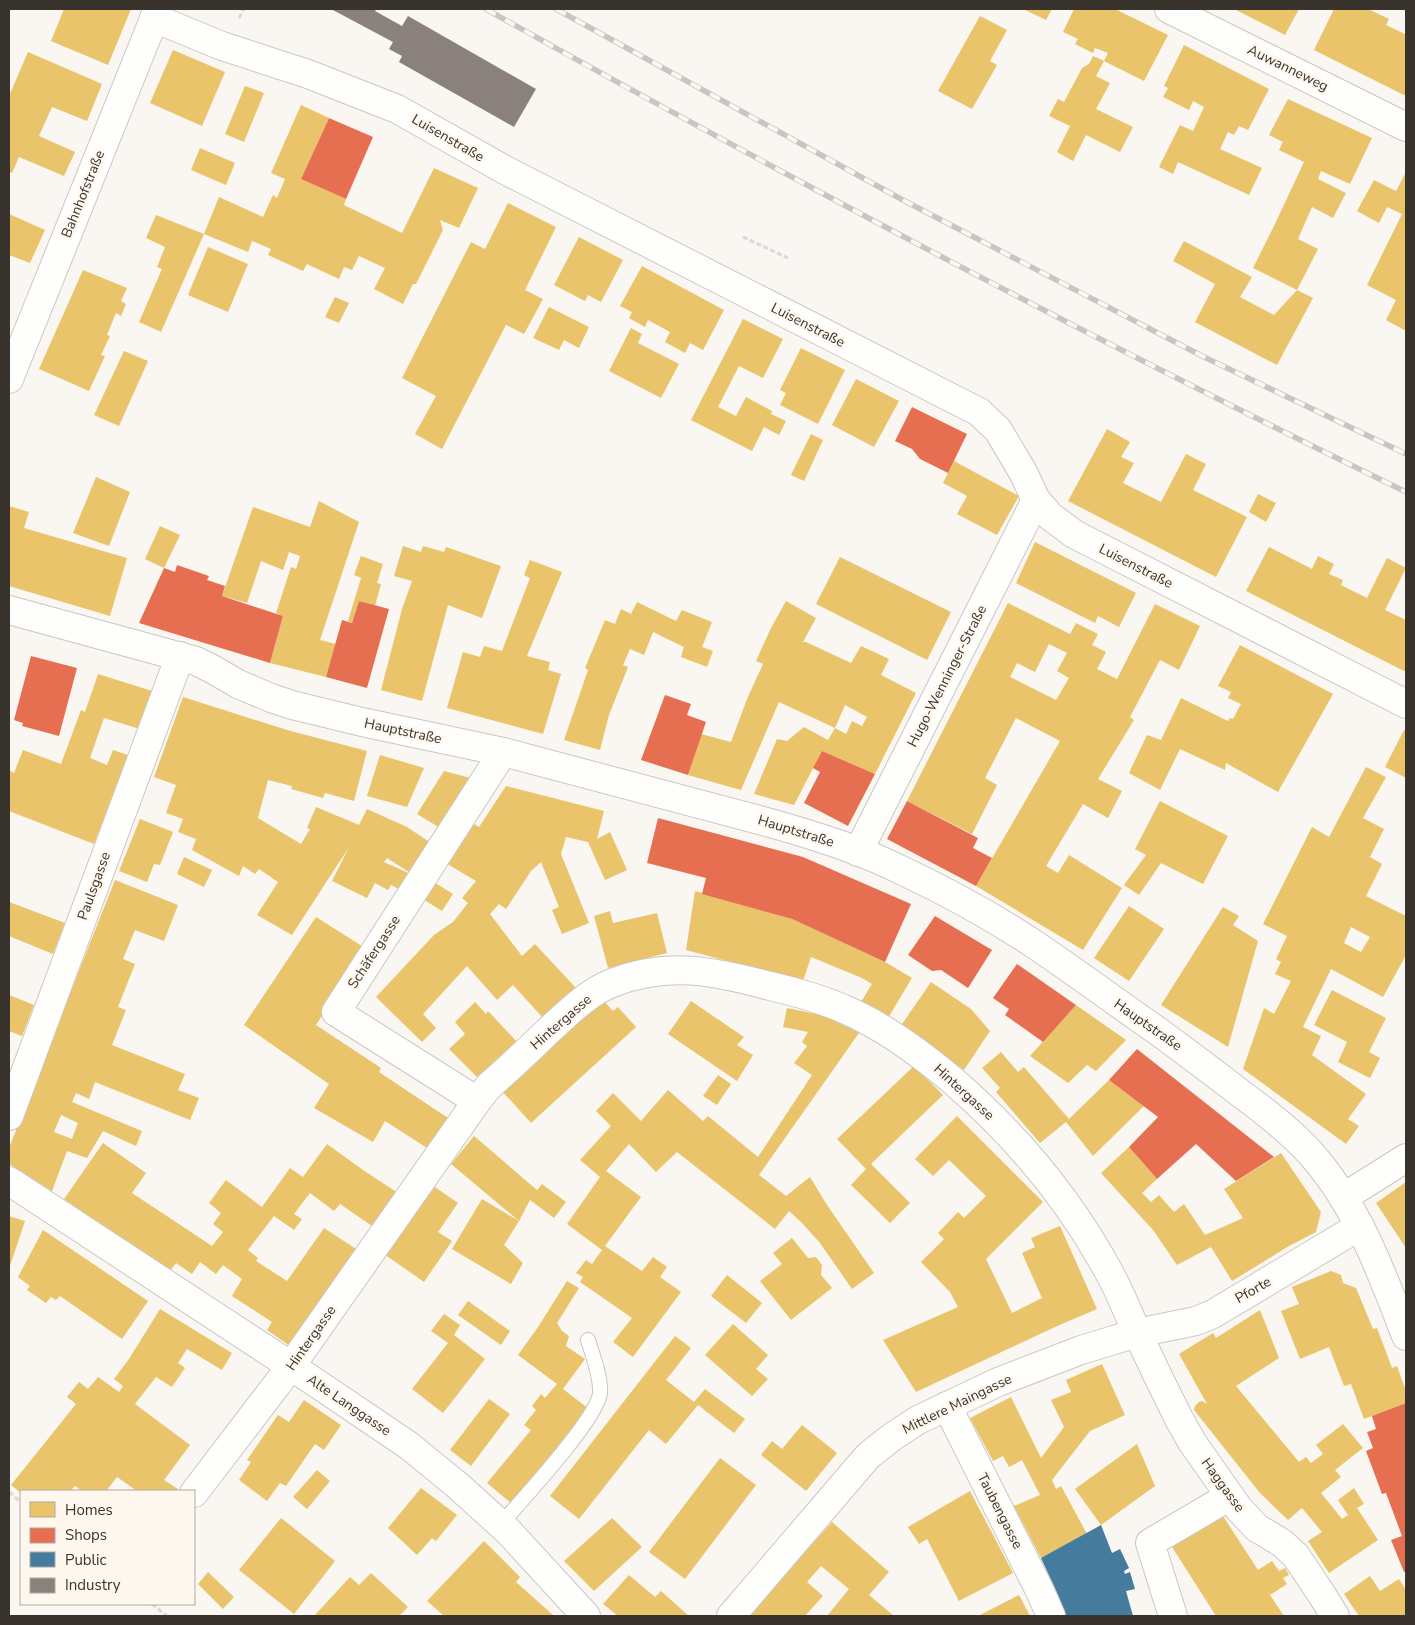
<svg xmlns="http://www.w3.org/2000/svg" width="1415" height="1625" viewBox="0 0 1415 1625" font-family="'Nunito Sans',sans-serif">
<rect width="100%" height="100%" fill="#faf6f1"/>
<g fill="#e9c46a" fill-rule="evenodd">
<polygon points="64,9 131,9 108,65 51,41"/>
<polygon points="1023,9 1052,9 1046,20"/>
<polygon points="1074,9 1115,9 1168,35 1144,81 1104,61 1108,53 1095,48 1093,53 1075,44 1078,39 1063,32"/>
<polygon points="1234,9 1299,9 1285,35"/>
<polygon points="1334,9 1368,9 1389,19 1386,25 1405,34 1406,31 1406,96 1314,50"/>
<polygon points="980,16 1007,30 990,61 997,65 972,109 938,91"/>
<polygon points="1184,45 1269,89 1248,130 1239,126 1234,135 1228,132 1220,149 1262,168 1249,195 1178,162 1173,174 1159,167 1180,125 1193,131 1204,107 1193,101 1189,110 1163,97 1168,88 1164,86"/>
<polygon points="173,50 225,72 202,126 150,103"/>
<polygon points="28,52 102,84 87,121 52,107 39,136 75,152 64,176 19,157 12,173 9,172 9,96"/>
<polygon points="1093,56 1104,61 1096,76 1110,83 1096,109 1133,127 1120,152 1086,135 1073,161 1057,152 1070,126 1049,116 1058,99 1064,102 1082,68 1089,64"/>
<polygon points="245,86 264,93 244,142 225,134"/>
<polygon points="1288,99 1372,138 1350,184 1321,171 1318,179 1346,193 1333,218 1312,207 1298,239 1318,249 1297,290 1253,268 1274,226 1304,162 1279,150 1283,142 1269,135"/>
<polygon points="301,105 329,118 301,179 346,199 344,205 402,233 434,168 478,188 459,228 440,220 443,230 416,284 413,284 403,304 374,289 385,268 359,256 352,270 344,267 339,279 307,264 303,271 268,255 271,249 252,241 248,252 204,234 161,332 139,322 162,269 157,267 165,247 146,238 156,215 204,234 219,197 263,217 273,195 277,198 285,179 271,173"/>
<polygon points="200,148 235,163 226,185 191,170"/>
<polygon points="1406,172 1406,331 1386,320 1396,300 1367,285 1402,214 1387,207 1379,223 1357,211 1374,180 1396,191"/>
<polygon points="508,203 556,227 525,290 543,299 524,334 506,325 442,449 415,434 436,396 402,378 471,242 485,249"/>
<polygon points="9,214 45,230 30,263 9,255"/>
<polygon points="579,237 623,260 601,302 588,295 585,301 554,285"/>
<polygon points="1184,241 1252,277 1240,297 1274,315 1297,290 1313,298 1277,365 1195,322 1215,284 1173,261"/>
<polygon points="208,247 248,264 228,312 188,295"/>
<polygon points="642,266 724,310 703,350 690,343 685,353 665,342 670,332 648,320 645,327 629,318 632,312 620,306"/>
<polygon points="83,270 127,288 121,301 126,304 121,316 116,313 107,335 110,336 101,355 105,356 89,391 39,369"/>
<polygon points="335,297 349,303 339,323 325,317"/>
<polygon points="549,307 589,327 579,348 564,340 559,350 533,338"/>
<polygon points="743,319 783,339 763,378 739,366 718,407 736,416 746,397 772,411 771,414 786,421 779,435 764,427 752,451 691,420"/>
<polygon points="631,328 642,334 638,343 679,364 661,398 609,371"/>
<polygon points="801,348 845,370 818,424 780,405 786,393 780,390"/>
<polygon points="124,351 148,361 119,426 94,415"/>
<polygon points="856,379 899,401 874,447 832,425"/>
<polygon points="1107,429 1130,442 1121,457 1134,463 1123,483 1161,502 1186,454 1206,464 1193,490 1247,517 1216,577 1068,501"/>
<polygon points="811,434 823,440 804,481 791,475"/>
<polygon points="954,461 1019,496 997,535 957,514 967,496 943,483"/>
<polygon points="96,477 130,492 109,546 73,533"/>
<polygon points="1258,494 1276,503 1266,522 1249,512"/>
<polygon points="319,501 359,522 320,640 336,644 326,677 270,663 283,616 276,613 291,567 296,569 300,556 289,552 283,570 261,561 247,603 222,596 253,507 310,527"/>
<polygon points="9,506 29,512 24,528 127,558 110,616 9,586"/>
<polygon points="160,526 180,535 164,568 145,559"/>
<polygon points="1035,542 1136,593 1119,627 1098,616 1095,623 1016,583"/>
<polygon points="403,546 421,552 423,546 444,552 446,547 501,566 482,618 448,605 422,701 381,690 402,609 412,581 394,576"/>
<polygon points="1269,547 1312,569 1318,556 1334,564 1329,574 1343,580 1341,585 1367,598 1387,558 1406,568 1385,610 1406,620 1406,672 1246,591"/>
<polygon points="361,556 383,564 377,583 381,584 375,606 359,601 352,623 348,621 361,578 354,575"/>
<polygon points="840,557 951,612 927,660 816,604"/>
<polygon points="530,560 562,572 527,656 550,662 548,670 561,674 543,734 447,708 463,652 480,657 484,646 502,651 530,578 524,575"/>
<polygon points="786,601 816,618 803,642 806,642 851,663 861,646 889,659 881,675 916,693 875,774 822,751 794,805 754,794 777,739 787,741 804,727 828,740 835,728 846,734 852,721 862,726 867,717 845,705 835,728 779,702 741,790 688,775 701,734 731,742 747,699 763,664 756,661 771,628"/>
<polygon points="637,602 676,621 682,610 712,622 702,647 713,651 707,667 681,657 684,647 653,632 644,655 630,649 623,665 628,667 609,715 600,750 564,740 588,670 585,668 605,620 615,624 621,609 631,614"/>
<path d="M1008 603 1070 634 1076 623 1098 634 1092 645 1106 652 1097 669 1117 679 1155 604 1200 626 1179 670 1160 660 1130 717 1134 720 1098 779 1122 791 1108 818 1083 804 1046 866 1058 873 1069 855 1122 888 1083 950 976 886 1060 741 1016 718 985 778 997 785 972 834 907 801ZM1049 644 1067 653 1057 671 1069 678 1056 700 1010 677 1017 663 1035 672Z"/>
<polygon points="1240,645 1333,694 1278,792 1226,763 1225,770 1180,749 1160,790 1129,773 1147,735 1161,740 1181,698 1228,721 1230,718 1233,719 1241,704 1228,698 1231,692 1218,686"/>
<polygon points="98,674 152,691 140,729 104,718 90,758 107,765 113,750 128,755 94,844 9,811 9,770 14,773 23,750 61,764 81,710 85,712"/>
<path d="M183 697 287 730 367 751 354 801 325 793 323 798 291 789 292 786 268 780 258 818 301 844 310 829 307 828 316 807 359 825 367 809 407 827 434 845 407 893 391 885 388 890 375 883 367 898 332 881 349 847 292 935 257 915 278 882 259 869 255 874 243 866 239 876 192 850 196 839 178 832 183 819 166 813 176 785 154 777ZM387 858 415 876 384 862Z"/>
<polygon points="1404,730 1406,731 1406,778 1385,767"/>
<polygon points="380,755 424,768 407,807 367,796"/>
<path d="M1366 767 1386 777 1363 818 1384 829 1370 857 1382 864 1366 896 1406 916V955L1383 997 1331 969 1303 1027 1321 1036 1312 1055 1366 1094 1348 1119 1359 1126 1346 1144 1243 1069 1264 1008 1274 1014 1291 981 1275 974 1281 962 1276 959 1287 936 1263 924 1312 827 1329 837ZM1351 927 1370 937 1361 952 1344 943Z"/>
<polygon points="444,771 478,780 445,831 417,814"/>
<polygon points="506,786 604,811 597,839 610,832 627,870 605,880 588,842 566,837 561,854 589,923 562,934 552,910 559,907 541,862 531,871 506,909 499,904 490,914 522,956 535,944 576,988 544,1019 513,985 497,1000 467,966 423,1014 436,1028 422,1042 376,997 434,935 453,922 468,903 462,898 476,881 444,862 471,822 479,827"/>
<polygon points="1160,801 1228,836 1203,884 1161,863 1139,895 1124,885 1146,855 1135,849"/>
<polygon points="140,819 173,832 160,865 154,864 147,882 119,871"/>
<polygon points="184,857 212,870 204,887 177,874"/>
<path d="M115 880 178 905 164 941 135 930 123 959 135 964 118 1007 126 1010 112 1045 185 1074 178 1090 199 1098 190 1120 95 1082 89 1099 76 1093 72 1102 142 1131 136 1146 103 1131 87 1158 67 1151 52 1191 9 1164V1148ZM61 1115 78 1123 72 1139 54 1132Z"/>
<polygon points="432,881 453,894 442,911 421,898"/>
<polygon points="695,891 792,919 885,962 912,978 888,1018 861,1002 872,984 862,978 811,957 803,981 686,950"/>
<polygon points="9,902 65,923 53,954 9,936"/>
<polygon points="1129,906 1164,929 1129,981 1094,958"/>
<polygon points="1223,907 1239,916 1233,925 1258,941 1228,1047 1161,1005"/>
<polygon points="610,911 613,923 657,913 667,953 608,968 594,916"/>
<polygon points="316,917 365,948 316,1025 381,1068 379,1072 448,1118 427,1148 385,1121 373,1142 314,1108 329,1084 244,1025"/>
<polygon points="931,982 971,1009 990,1031 964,1070 900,1027"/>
<polygon points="1332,990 1386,1018 1369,1052 1380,1058 1370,1078 1338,1062 1347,1042 1314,1025"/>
<polygon points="9,995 34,1005 22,1036 9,1031"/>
<polygon points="602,999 613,1011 618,1007 636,1027 531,1123 502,1091"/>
<polygon points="691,1001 744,1037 737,1045 753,1055 737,1081 668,1034"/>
<polygon points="475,1002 486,1014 488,1011 518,1043 480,1080 449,1049 465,1034 455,1022"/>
<polygon points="1076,1005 1126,1040 1096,1071 1087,1065 1068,1083 1030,1056"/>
<polygon points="787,1008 821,1015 826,1009 859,1033 759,1175 786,1196 810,1177 827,1205 874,1273 852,1289 820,1243 802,1223 789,1211 775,1229 677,1152 656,1172 629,1144 606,1171 641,1197 605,1246 642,1271 653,1257 667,1267 660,1277 681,1292 633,1357 613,1342 632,1318 580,1282 583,1277 576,1273 586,1260 592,1264 602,1250 567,1224 600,1177 580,1160 611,1126 596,1111 613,1093 641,1121 668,1090 703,1121 708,1116 758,1157 812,1075 794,1063 807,1046 802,1042 808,1032 783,1027"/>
<polygon points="1001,1052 1018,1072 1024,1067 1069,1119 1109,1080 1144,1106 1093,1156 1066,1122 1040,1143 996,1092 1000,1088 982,1068"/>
<polygon points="914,1066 943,1095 871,1164 910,1203 890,1223 851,1185 866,1169 837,1139"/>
<polygon points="718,1075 731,1084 717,1105 703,1096"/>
<polygon points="957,1116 1043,1202 986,1259 1012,1313 1042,1298 1022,1253 1035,1247 1031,1238 1060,1226 1097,1309 1055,1327 916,1392 883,1340 958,1307 950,1292 921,1262 944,1239 938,1233 958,1212 964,1218 986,1196 949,1160 933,1176 915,1159"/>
<polygon points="474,1136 537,1190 542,1184 566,1202 554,1218 530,1200 519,1221 504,1245 523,1263 511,1284 452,1249 482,1199 519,1221 451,1164"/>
<polygon points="103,1143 146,1173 132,1193 212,1246 223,1232 213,1224 221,1213 209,1203 226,1180 262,1207 290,1168 303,1177 327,1144 363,1170 398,1193 375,1228 340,1204 334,1211 310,1193 294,1214 302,1219 294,1230 274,1216 248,1250 258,1258 256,1261 287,1281 324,1228 356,1249 290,1346 267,1330 272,1322 232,1296 242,1279 223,1265 216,1274 200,1262 192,1274 176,1263 170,1271 64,1199"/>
<polygon points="1129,1147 1157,1179 1142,1193 1151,1202 1159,1195 1174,1212 1184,1204 1205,1235 1243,1218 1224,1189 1281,1153 1321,1212 1316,1232 1289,1246 1232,1281 1211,1247 1177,1265 1153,1230 1101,1173"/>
<polygon points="1406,1182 1406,1248 1376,1203"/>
<polygon points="432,1185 458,1203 438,1232 452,1241 424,1282 384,1254"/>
<polygon points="9,1216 25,1221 9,1269"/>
<polygon points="43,1230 148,1301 122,1339 60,1296 56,1300 51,1297 46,1303 27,1290 30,1286 18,1277"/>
<polygon points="792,1238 808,1258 816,1257 822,1265 821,1275 832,1288 791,1320 760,1281 782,1264 773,1253"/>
<polygon points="1331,1271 1341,1275 1343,1283 1356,1288 1373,1329 1377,1328 1392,1368 1397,1366 1406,1391 1406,1403 1364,1419 1351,1384 1344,1386 1329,1347 1300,1359 1281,1311 1299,1304 1292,1287"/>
<polygon points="727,1275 762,1303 746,1323 711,1296"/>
<polygon points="567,1281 579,1288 557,1323 562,1331 569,1336 566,1346 585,1359 563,1389 589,1409 511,1503 487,1483 531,1430 524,1425 536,1410 532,1406 541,1394 545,1398 557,1384 518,1355 538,1327"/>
<polygon points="468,1301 510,1331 501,1345 458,1315"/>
<polygon points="160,1309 232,1353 222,1370 187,1349 178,1363 185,1368 172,1387 156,1377 135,1404 190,1445 164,1480 178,1489 176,1491 137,1491 117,1477 106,1491 82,1491 75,1486 70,1491 21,1491 21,1493 11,1485 76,1404 67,1397 79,1382 88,1389 98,1377 119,1392 123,1386 114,1379 129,1359"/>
<polygon points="1260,1310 1279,1358 1236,1386 1299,1462 1306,1457 1311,1463 1323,1454 1316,1445 1343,1424 1363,1448 1335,1470 1341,1477 1321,1493 1342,1519 1348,1515 1338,1500 1354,1488 1364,1504 1357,1508 1378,1540 1329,1573 1308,1541 1322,1532 1302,1508 1288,1520 1260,1493 1194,1410 1195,1406 1199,1402 1202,1401 1207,1404 1179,1354 1213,1333 1216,1338"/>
<polygon points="444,1314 460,1325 454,1335 485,1359 443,1413 412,1389 448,1343 431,1331"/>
<polygon points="733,1324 768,1355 756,1369 768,1379 752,1396 705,1355"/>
<polygon points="675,1336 691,1348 666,1380 694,1402 705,1389 745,1419 734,1433 698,1405 666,1444 649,1430 579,1519 550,1496"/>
<polygon points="1102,1364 1125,1415 1090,1431 1052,1480 1056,1489 1061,1486 1087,1534 1041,1558 1014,1506 1040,1495 1022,1460 1009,1467 1003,1456 993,1461 970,1418 1011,1397 1041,1458 1064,1427 1051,1400 1071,1392 1066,1380"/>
<polygon points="489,1399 510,1414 471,1466 450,1450"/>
<polygon points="304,1400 341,1425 324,1450 315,1444 286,1486 280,1483 267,1501 239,1480 251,1462 247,1460 278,1415 289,1422"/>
<polygon points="802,1425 837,1453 806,1491 761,1455 772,1441 782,1449"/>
<polygon points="1137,1444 1155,1486 1101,1525 1075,1489"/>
<polygon points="720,1458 756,1485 685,1579 649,1552"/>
<polygon points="317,1470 330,1481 307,1509 293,1497"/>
<polygon points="421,1488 457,1515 436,1541 432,1538 417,1555 388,1528"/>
<polygon points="970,1491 1013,1573 959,1601 927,1539 919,1544 908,1527"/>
<polygon points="1223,1516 1258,1570 1272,1561 1279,1571 1285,1568 1289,1575 1283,1578 1287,1584 1270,1595 1284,1616 1216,1616 1172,1547"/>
<polygon points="281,1518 335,1561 294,1614 239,1570"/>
<polygon points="612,1518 642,1547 594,1591 564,1561"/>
<polygon points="832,1522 889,1572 869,1595 894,1616 827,1616 849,1589 821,1566 807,1582 823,1596 805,1616 748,1616"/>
<polygon points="484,1541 520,1577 516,1582 554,1616 444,1616 427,1601"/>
<polygon points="208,1572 234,1597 223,1609 198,1584"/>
<polygon points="371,1573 408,1607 399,1616 314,1616 350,1577 359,1585"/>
<polygon points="629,1575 655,1597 661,1591 689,1616 618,1616 603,1604"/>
<polygon points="1370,1576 1380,1591 1399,1579 1406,1590 1406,1616 1359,1616 1344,1594"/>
<polygon points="1019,1595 1030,1616 978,1616"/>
</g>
<g fill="#e76f51">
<polygon points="329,118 373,137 346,199 301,179"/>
<polygon points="912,407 967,434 948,473 920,459 912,449 895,441"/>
<polygon points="177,565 209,576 207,580 225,586 222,596 283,616 270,663 139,623 164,568 175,572"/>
<polygon points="359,601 389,609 367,688 326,677 342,620 352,623"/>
<polygon points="31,656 77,668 59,736 22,726 23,723 14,720"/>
<polygon points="665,695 691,704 687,715 706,722 688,775 641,760"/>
<polygon points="822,751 875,774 848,826 804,803 820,772 813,768"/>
<polygon points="907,801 978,838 973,848 992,858 976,886 887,839"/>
<polygon points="658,818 803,857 911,904 885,962 792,919 702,894 706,878 647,863"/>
<polygon points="935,916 992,950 968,988 941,970 932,971 908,955"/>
<polygon points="1017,964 1076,1005 1043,1042 1005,1015 1009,1009 993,998"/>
<polygon points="1137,1049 1274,1157 1236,1181 1196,1144 1157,1179 1129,1147 1158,1117 1109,1080"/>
<polygon points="1406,1403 1406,1571 1404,1572 1391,1540 1402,1536 1386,1493 1382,1494 1366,1451 1373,1448 1367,1432 1376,1429 1372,1416"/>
</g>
<polygon fill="#457b9d" points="1101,1525 1112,1553 1120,1549 1129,1568 1124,1571 1125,1574 1130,1572 1135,1589 1126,1591 1133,1616 1066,1616 1058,1595 1041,1558"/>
<polygon fill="#8a817c" points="331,9 377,9 375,11 402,26 408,16 536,89 514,127 399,62 402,56 389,49 393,42"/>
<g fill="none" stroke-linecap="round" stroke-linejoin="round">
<defs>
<path id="service" d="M501 1524C521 1501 598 1418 600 1393 601 1377 593 1356 588 1340"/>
<g id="minor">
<polyline points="1169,9 1406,127"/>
<polyline points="154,18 222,46 308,74 397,109 505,170 979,412 998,430 1024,474 1036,500 1050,516 1074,534 1406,704"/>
<path d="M9 610 196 661 214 670 238 684 271 698 292 705 362 722 503 752 774 824C819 837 864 851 905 872 948 892 991 916 1031 942 1074 971 1116 1002 1159 1032 1186 1052 1213 1072 1240 1093 1266 1112 1292 1132 1313 1156 1358 1208 1382 1273 1406 1336"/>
<polyline points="858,852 1036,500"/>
<polyline points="477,1101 336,1012 503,752"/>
<polyline points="9,1116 180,656"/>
<polyline points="9,1181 291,1366 408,1445 457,1485 508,1531 586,1616"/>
<polyline points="1344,1197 1406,1158"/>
<polyline points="947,1406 1039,1589 1051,1616"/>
<path d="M194 1493 291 1366 477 1101 489 1086C509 1068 529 1050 548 1031 568 1013 587 993 612 983 668 961 714 971 770 986 796 992 822 999 846 1010 885 1027 920 1053 952 1080 1017 1136 1069 1198 1110 1274 1120 1292 1127 1311 1136 1330 1150 1360 1164 1389 1179 1419L1192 1442 1239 1509 1257 1528 1282 1543 1296 1556 1322 1595 1335 1616"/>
<polyline points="731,1616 868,1456 892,1437 918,1420 998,1382 1081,1350 1137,1333 1196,1321 1213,1314 1360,1226"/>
<polyline points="1173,1616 1150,1543 1230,1496"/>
</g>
<polyline id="tertiary" points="9,379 158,9"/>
</defs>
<use href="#service" stroke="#cbc7c2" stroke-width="16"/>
<use href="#minor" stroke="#cbc7c2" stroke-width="30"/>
<use href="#tertiary" stroke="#cbc7c2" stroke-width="30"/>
<g stroke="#dad9d8" stroke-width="3" stroke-dasharray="5 2.5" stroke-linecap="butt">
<polyline points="239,18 244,9"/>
<polyline points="743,237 788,258"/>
<polyline points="9,1492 21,1502"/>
<polyline points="152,1604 167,1616"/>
</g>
<use href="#service" stroke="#fefefd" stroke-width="14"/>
<use href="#minor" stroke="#fefefd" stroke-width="28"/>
<use href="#tertiary" stroke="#fefefd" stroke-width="28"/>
<defs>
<g id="rail">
<path d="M486 9C583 64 681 117 779 170 986 282 1195 389 1406 492"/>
<polyline points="556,9 901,199 1202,356 1406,454"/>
</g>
</defs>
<use href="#rail" stroke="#c7c6c5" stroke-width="5.5"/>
<use href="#rail" stroke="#fef7ed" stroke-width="4" stroke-dasharray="11" stroke-linecap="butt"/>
</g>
<g text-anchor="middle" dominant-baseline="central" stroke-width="5" stroke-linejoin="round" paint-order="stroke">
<g font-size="14" fill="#38342d" stroke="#fef7ed">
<text transform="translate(1288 68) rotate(26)">Auwanneweg</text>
<text transform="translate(448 138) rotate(30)">Luisenstraße</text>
<text transform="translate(83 194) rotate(-68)">Bahnhofstraße</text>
<text transform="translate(808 325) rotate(27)">Luisenstraße</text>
<text transform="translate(1136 566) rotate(27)">Luisenstraße</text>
<text transform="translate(947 676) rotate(-63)">Hugo-Wenninger-Straße</text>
<text transform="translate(403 731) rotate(12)">Hauptstraße</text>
<text transform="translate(796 831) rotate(17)">Hauptstraße</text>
<text transform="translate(94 886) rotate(-70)">Paulsgasse</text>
<text transform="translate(374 952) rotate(-57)">Schäfergasse</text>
<text transform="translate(561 1022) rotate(-41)">Hintergasse</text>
<text transform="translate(1148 1025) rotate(35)">Hauptstraße</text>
<text transform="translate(964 1092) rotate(42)">Hintergasse</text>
<text transform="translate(1253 1290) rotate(-30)">Pforte</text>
<text transform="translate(311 1338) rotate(-55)">Hintergasse</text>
<text transform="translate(957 1404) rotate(-26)">Mittlere Maingasse</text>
<text transform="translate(349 1405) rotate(34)">Alte Langgasse</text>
<text transform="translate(1223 1485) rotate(54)">Haggasse</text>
<text transform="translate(1000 1511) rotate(63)">Taubengasse</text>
</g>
</g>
<rect width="1415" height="1625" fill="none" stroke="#38342d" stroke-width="20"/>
<rect x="20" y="1490" width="175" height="115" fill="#fef7ed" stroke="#afa9a0"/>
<rect x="30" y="1502" width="25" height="15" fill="#e9c46a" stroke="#afa9a0"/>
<text x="65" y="1515" font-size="15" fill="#38342d">Homes</text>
<rect x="30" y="1528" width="25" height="15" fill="#e76f51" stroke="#afa9a0"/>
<text x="65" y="1540" font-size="15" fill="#38342d">Shops</text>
<rect x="30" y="1552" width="25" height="15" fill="#457b9d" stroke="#afa9a0"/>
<text x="65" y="1565" font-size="15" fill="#38342d">Public</text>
<rect x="30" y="1578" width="25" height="15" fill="#8a817c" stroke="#afa9a0"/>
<text x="65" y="1590" font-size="15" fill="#38342d">Industry</text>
</svg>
